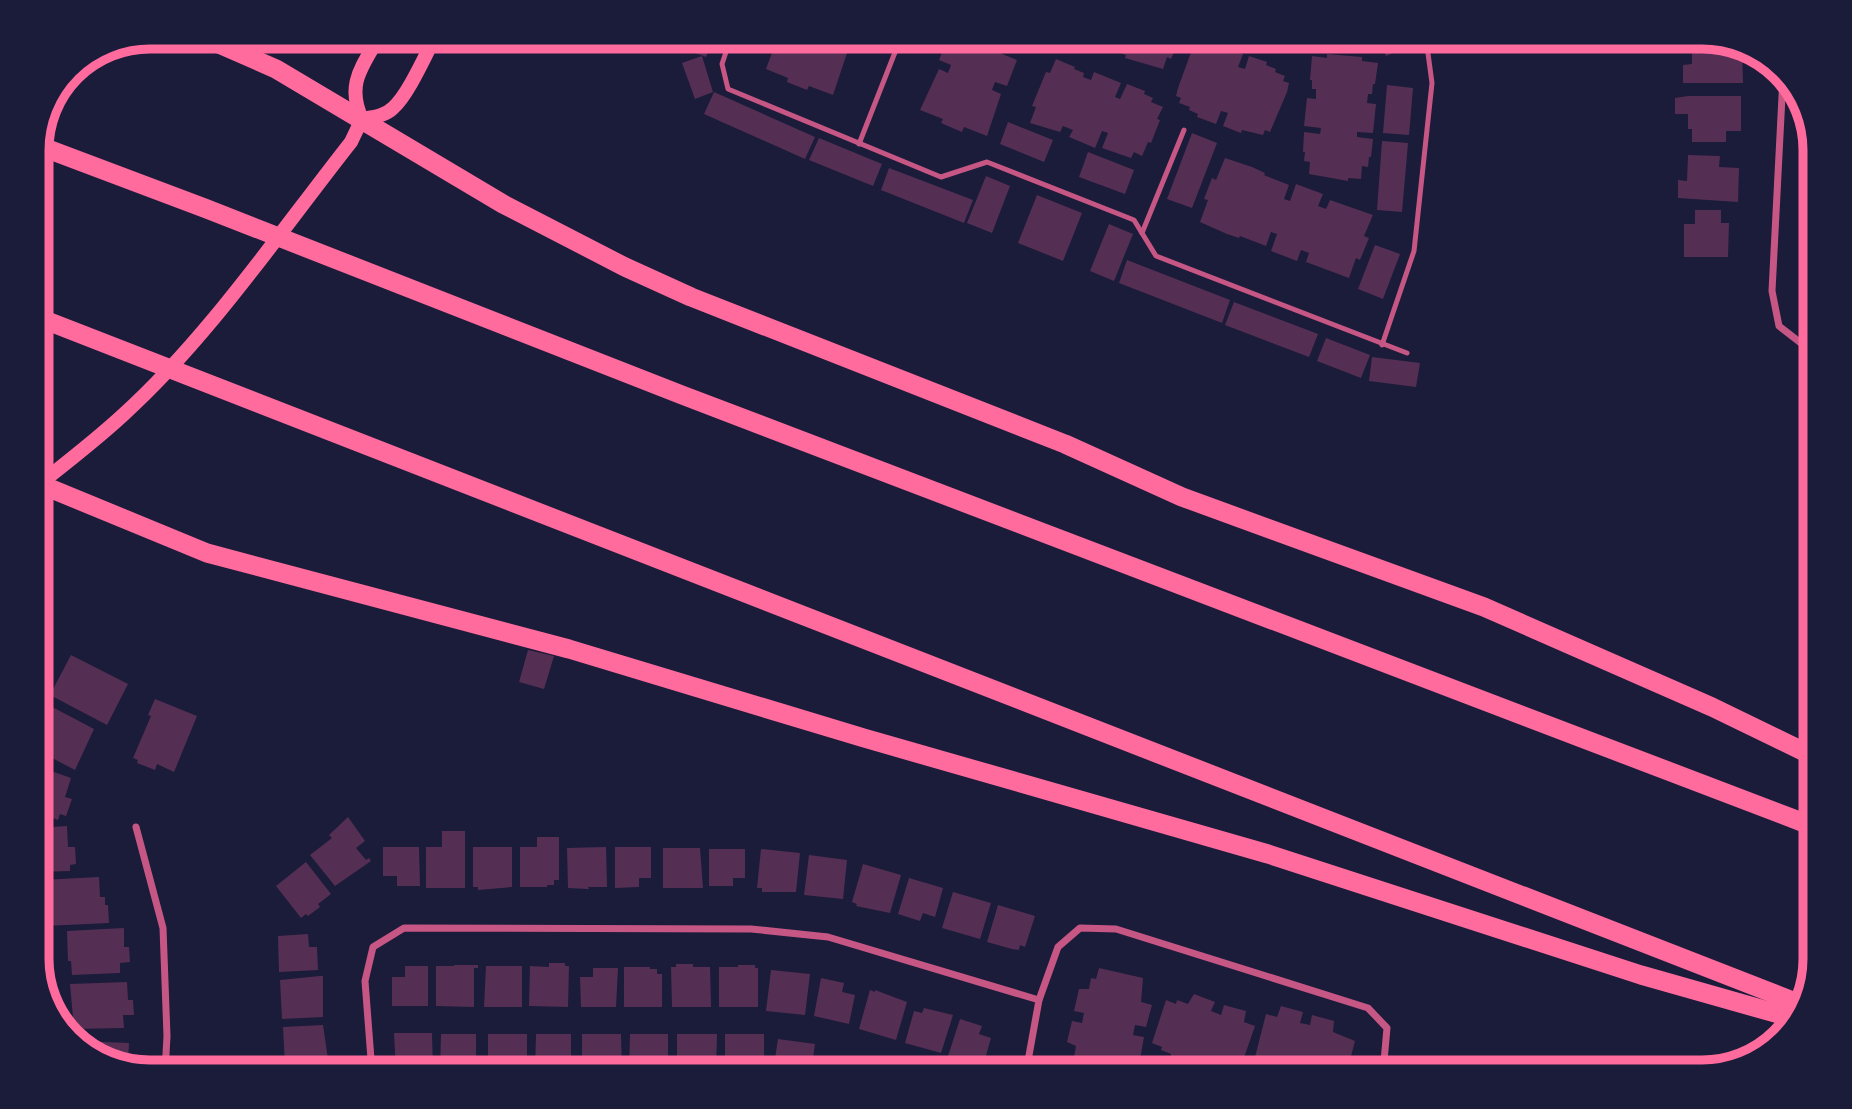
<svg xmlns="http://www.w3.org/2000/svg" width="1852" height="1109" viewBox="0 0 1852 1109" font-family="Ubuntu,sans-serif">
<rect width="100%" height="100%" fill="#1b1b3a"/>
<g fill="#542f53">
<polygon points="687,37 714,37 706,57 682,48"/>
<polygon points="780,37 855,37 852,45 840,40 837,49 847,53 833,95 809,86 807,90 787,82 788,78 766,69 777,39 779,40"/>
<polygon points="948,37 966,40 968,37 1022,37 1016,53 1002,48 1000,53 1017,60 1007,86 995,82 992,90 1001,94 987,136 964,127 962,132 941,123 943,119 920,110 939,69 948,73 951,65 939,60"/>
<polygon points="1118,37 1183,37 1178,51 1175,50 1171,59 1167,57 1163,69 1125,58 1126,55 1112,50"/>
<polygon points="1291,37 1334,37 1318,44 1316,40 1296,49"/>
<polygon points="1377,37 1405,37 1409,46 1386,56"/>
<polygon points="1692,39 1709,39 1728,44 1728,48 1742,48 1743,83 1683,83 1683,65 1692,64"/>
<polygon points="1203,45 1223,49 1224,47 1243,54 1238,67 1245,69 1249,56 1267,62 1266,65 1276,69 1275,72 1285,76 1283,81 1289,83 1287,92 1270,132 1265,130 1263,135 1242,130 1241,133 1223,126 1228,113 1221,111 1216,124 1197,117 1198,114 1189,110 1190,107 1179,103 1181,98 1176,96 1178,88 1190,55 1195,47 1201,49"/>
<polygon points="1327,54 1362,57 1362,61 1378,63 1375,84 1373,84 1372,94 1368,94 1367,103 1376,104 1373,133 1357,132 1357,137 1373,139 1371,157 1369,157 1368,167 1362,166 1361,179 1348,178 1348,181 1309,174 1310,162 1304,161 1305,152 1303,152 1304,132 1320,134 1321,128 1304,126 1307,98 1316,99 1316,89 1312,89 1312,80 1310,80 1312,56 1327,58"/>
<polygon points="702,56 713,92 695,99 682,63"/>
<polygon points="1056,59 1075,67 1074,69 1084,73 1083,77 1091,80 1094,72 1121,83 1115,97 1120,99 1127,84 1145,91 1144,94 1153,98 1151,102 1163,107 1157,119 1160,120 1151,143 1148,142 1142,156 1134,152 1131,158 1102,148 1108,133 1102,131 1095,148 1069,137 1073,130 1063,126 1060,132 1030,123 1036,107 1032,106 1046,72 1050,73"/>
<polygon points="1387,85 1413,88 1409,135 1383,133"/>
<polygon points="714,92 815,137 805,159 704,114"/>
<polygon points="1688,96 1741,96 1741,131 1726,131 1726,142 1692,142 1692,129 1688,129 1688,114 1675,114 1675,98"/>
<polygon points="1008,122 1053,140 1044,162 1000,144"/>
<polygon points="1192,133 1217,143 1192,208 1167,199"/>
<polygon points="819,138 882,164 873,186 809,160"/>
<polygon points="1382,141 1408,143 1402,212 1377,210"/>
<polygon points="1088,152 1134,170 1125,194 1079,177"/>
<polygon points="1688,155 1720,156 1719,167 1739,168 1738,202 1678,198 1678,180 1687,181"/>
<polygon points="1225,158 1252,167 1265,173 1264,175 1289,185 1284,199 1290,201 1296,184 1323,194 1318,206 1326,209 1330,200 1373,215 1364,236 1369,238 1360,260 1356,258 1349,278 1306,262 1309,253 1301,250 1297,261 1271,251 1277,234 1271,232 1266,246 1240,236 1239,238 1227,234 1200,222 1208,200 1204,199 1212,178 1216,180"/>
<polygon points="889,168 973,200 964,223 881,190"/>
<polygon points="986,176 1010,186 992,233 967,223"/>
<polygon points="1037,195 1082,213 1063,261 1018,243"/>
<polygon points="1695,210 1721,210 1721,223 1729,223 1728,257 1684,257 1684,224 1695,224"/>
<polygon points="1109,224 1133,234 1114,281 1090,271"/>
<polygon points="1375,245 1400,254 1383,299 1358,289"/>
<polygon points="1127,260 1230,300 1222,323 1119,283"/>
<polygon points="1234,302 1318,334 1309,357 1225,325"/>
<polygon points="1326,338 1370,355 1361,378 1317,361"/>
<polygon points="1372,357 1420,363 1416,387 1369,381"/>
<polygon points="528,650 554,656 544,689 519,682"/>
<polygon points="71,655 128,684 107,725 50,695"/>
<polygon points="155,699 197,716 174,772 157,764 155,770 137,763 138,760 133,758 151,716 148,715"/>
<polygon points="39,700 94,729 75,770 37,750"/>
<polygon points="37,766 71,778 65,797 72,799 66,816 60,814 58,820 37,812"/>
<polygon points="348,817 365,841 356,848 366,860 369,858 371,861 335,886 310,855 332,838 329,835"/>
<polygon points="67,826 68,847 75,847 76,864 70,865 70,871 37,872 37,828"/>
<polygon points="442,831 465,831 465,888 426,888 426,847 442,847"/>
<polygon points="537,837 559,837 559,880 554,880 554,885 547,885 547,887 520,887 520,847 537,847"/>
<polygon points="383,847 419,847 420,886 397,886 397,876 383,876"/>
<polygon points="473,847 512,847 512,887 478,890 478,887 473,887"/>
<polygon points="606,847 607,887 588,887 589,889 568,888 567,848"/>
<polygon points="615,847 651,847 651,878 639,878 639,887 615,888"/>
<polygon points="663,848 700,848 703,888 663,888"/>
<polygon points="709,849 745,849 745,878 733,878 733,886 709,886"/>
<polygon points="761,849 800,853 796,892 762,892 762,888 757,888"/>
<polygon points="809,855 847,860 843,899 804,895"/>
<polygon points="306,862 331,894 318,904 320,907 308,916 306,914 301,918 276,886"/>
<polygon points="863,864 901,875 890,913 856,906 857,904 852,902"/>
<polygon points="99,877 100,897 105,897 105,905 108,905 109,923 44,926 42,880"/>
<polygon points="909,878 943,888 935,917 923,913 920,921 898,914"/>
<polygon points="953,892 991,903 980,939 942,928"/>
<polygon points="998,905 1035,916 1025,947 1020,945 1019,950 1012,949 987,942"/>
<polygon points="124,928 124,947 129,947 130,962 120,963 120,973 72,975 71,961 68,961 67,931"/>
<polygon points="308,934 309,947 317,947 318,970 279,972 278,936"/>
<polygon points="549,963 565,963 565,966 569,966 568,1007 529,1006 530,966 549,967"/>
<polygon points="676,964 693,964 693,967 710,967 711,1007 672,1007 671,967 676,967"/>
<polygon points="454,965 478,965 478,968 474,968 474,1007 436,1006 436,966 454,966"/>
<polygon points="738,965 755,965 755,968 758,968 758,1007 719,1007 719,967 738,967"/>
<polygon points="405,966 428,966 428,1006 392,1006 392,977 405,977"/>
<polygon points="486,966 522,966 522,1007 484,1007"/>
<polygon points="624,967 650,967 650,969 657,969 657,974 662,974 662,1007 624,1007"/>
<polygon points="593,968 618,968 616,1007 581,1007 580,977 593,977"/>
<polygon points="1099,968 1143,978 1141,1002 1152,1005 1146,1027 1135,1025 1133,1035 1144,1037 1140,1059 1129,1058 1127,1069 1074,1057 1076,1046 1067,1042 1072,1021 1082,1023 1084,1013 1074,1011 1079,989 1089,989 1091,978 1096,979"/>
<polygon points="771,970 810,974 805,1015 766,1011"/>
<polygon points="320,976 323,976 323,1017 282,1019 280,980"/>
<polygon points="821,978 844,983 842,992 855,995 849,1024 814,1016"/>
<polygon points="127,982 128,1000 133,1000 134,1015 123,1015 124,1028 74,1029 70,984"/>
<polygon points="870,990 875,992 875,990 907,1002 896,1040 859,1029"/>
<polygon points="1194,994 1215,1002 1211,1011 1221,1015 1224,1005 1246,1011 1244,1022 1255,1026 1239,1072 1202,1072 1204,1065 1194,1061 1191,1072 1171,1065 1171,1054 1161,1050 1162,1047 1152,1043 1166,1000 1176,1004 1177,1000 1188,1004"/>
<polygon points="1281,1006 1303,1012 1300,1023 1310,1025 1312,1015 1334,1021 1333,1032 1355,1041 1347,1072 1262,1072 1263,1068 1253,1065 1266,1014 1277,1017"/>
<polygon points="924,1008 953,1015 941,1053 905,1043 914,1011 922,1013"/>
<polygon points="960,1019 982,1026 979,1034 991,1038 983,1066 948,1056"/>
<polygon points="323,1025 328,1059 325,1059 325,1064 285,1066 283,1027"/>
<polygon points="394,1033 432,1033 433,1072 396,1072"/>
<polygon points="441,1034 476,1034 476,1063 464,1063 464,1072 440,1072"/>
<rect x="488" y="1034" width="39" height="38"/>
<polygon points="536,1034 571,1034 571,1064 558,1064 558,1072 535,1072"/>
<polygon points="582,1034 621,1034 622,1072 582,1072"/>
<polygon points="630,1034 668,1034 668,1067 663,1067 663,1072 629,1072"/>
<polygon points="677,1034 717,1034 716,1072 677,1072"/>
<rect x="725" y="1034" width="39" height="38"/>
<polygon points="778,1039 815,1044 811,1072 773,1072"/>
<polygon points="78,1041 129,1043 128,1062 134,1062 134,1068 93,1057"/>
</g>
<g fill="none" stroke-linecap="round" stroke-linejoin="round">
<g stroke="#c65784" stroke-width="5">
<polyline points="731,37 722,64 728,89 941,177 987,162 1134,220 1156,256 1407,353"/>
<polyline points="859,144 901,37"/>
<polyline points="1142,233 1184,130"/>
<polyline points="1382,345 1414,251 1432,83 1427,46 1422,37"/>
</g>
<g stroke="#c65784" stroke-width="7">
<polyline points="1783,77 1772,291 1779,326 1815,354"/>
<polyline points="136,827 163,928 167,1036 165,1072"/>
<polyline points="372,1072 365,981 373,947 404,928 751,929 828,937 1039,1000"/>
<polyline points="1026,1072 1039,1000 1058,947 1080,928 1116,929 1368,1008 1387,1028 1384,1061 1378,1072"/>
</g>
<g stroke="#ff6b9d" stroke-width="14">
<path d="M362 119C373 117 385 116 393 108 408 95 425 56 435 37"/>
<path d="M37 486C66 463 96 440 123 415 208 338 280 232 351 142L362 119C346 84 362 67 379 37"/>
</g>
<g stroke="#ff6b9d" stroke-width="19">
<polyline points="203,37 276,69 503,204 625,267 691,297 1065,444 1182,497 1484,607 1712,707 1815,757"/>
<polyline points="37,145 207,209 682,395 1815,827"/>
<polyline points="37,317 1803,1005"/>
<polyline points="37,483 207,553 569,649 864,738 1268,854 1641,975 1796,1019"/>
</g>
</g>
<path d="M0 0H1852V1109H0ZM150 49H1702A101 101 0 0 1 1803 150V959A101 101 0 0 1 1702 1060H150A101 101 0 0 1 49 959V150A101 101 0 0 1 150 49Z" fill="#1b1b3a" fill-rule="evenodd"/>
<path fill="none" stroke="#ff6b9d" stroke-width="9" d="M150 49H1702A101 101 0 0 1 1803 150V959A101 101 0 0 1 1702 1060H150A101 101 0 0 1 49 959V150A101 101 0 0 1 150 49Z"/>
</svg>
